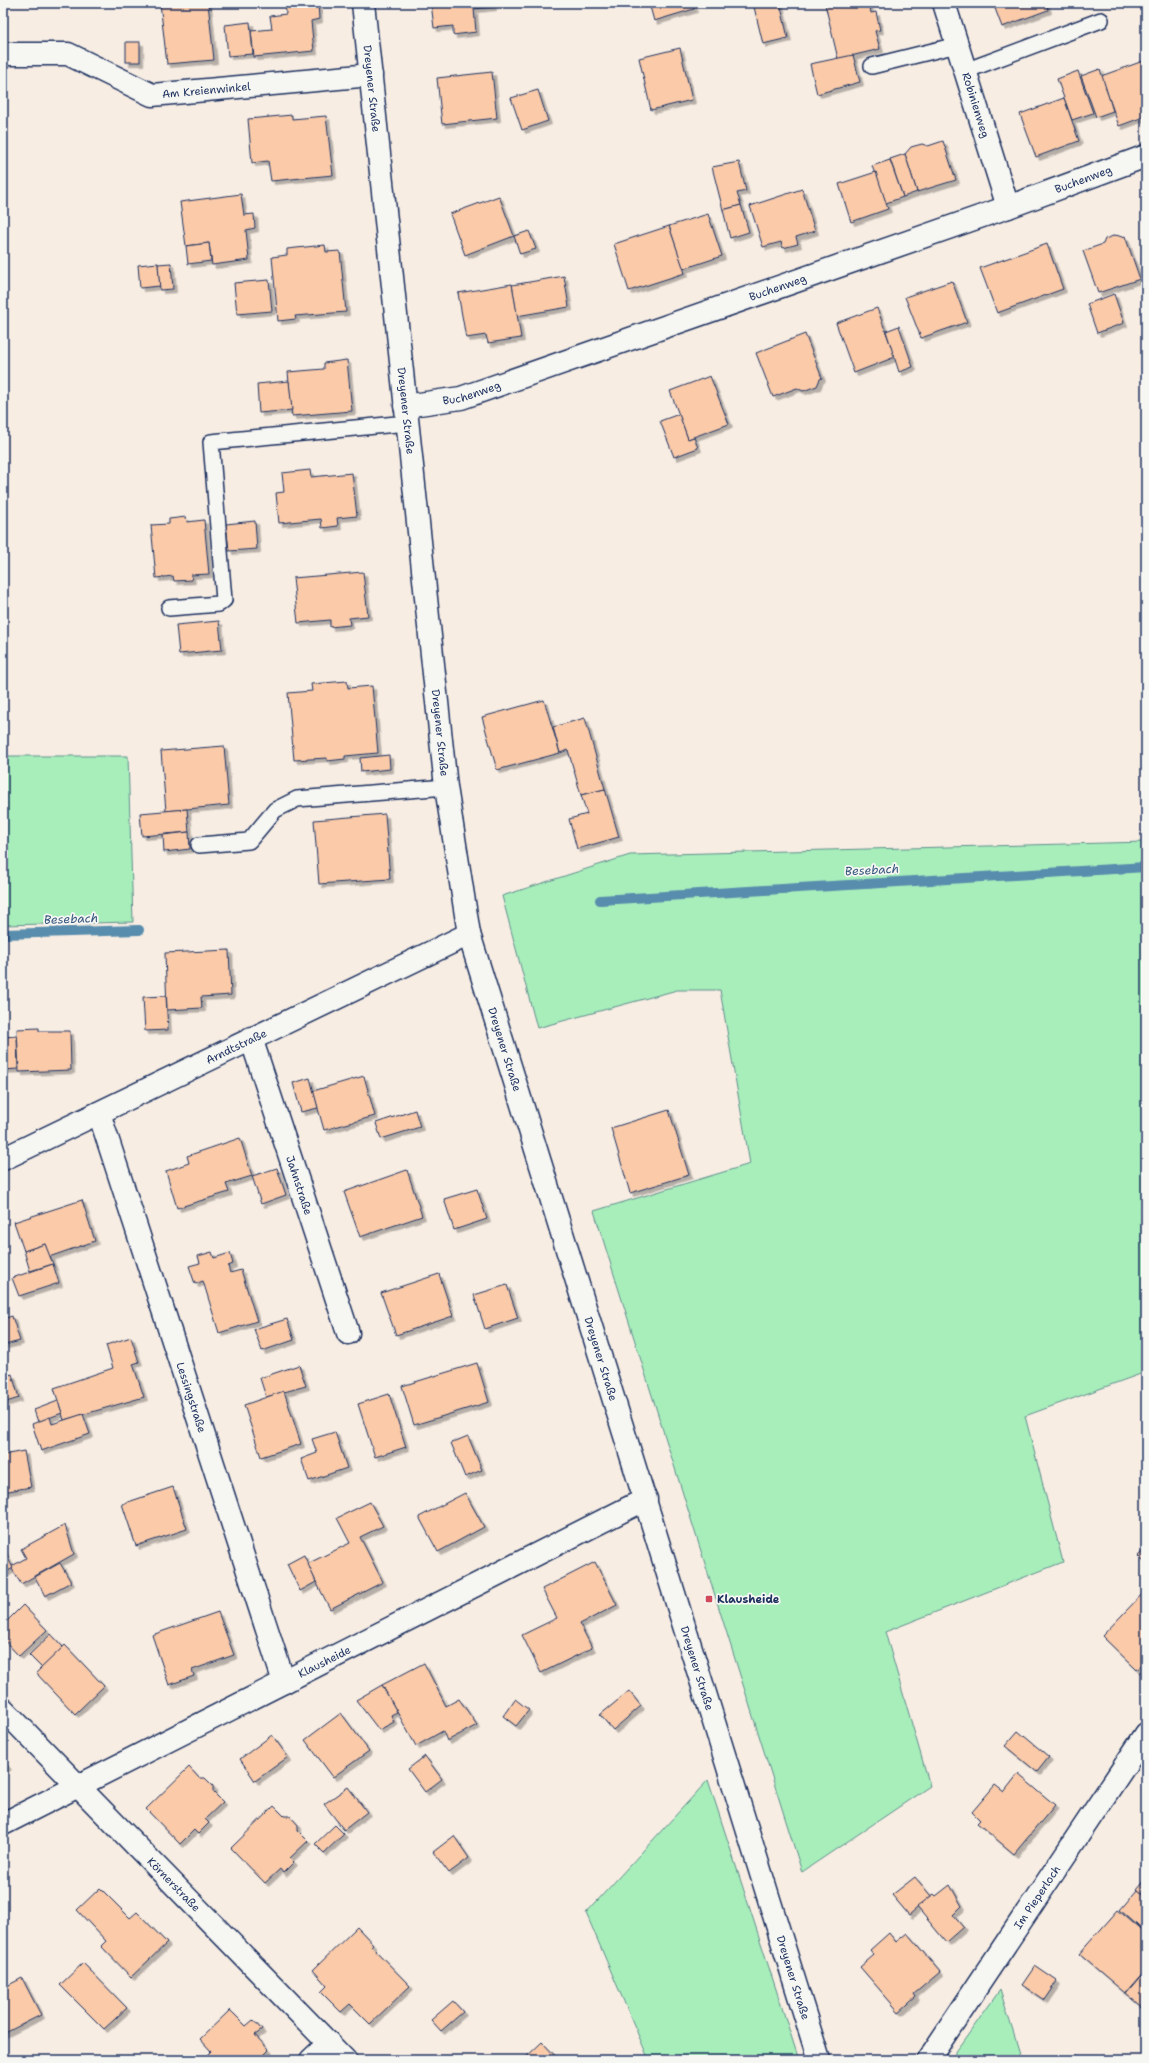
<svg xmlns="http://www.w3.org/2000/svg" width="1149" height="2063" viewBox="0 0 1149 2063" font-family="'Shantell Sans',sans-serif">
<defs>
<filter id="shadow"><feDropShadow dx="3.5" dy="3.5" stdDeviation="0" flood-color="#0004"/></filter>
</defs>
<rect width="100%" height="100%" fill="#f7ede3"/>
<filter id="ink" filterUnits="userSpaceOnUse"><feTurbulence type="fractalNoise" baseFrequency=".025" numOctaves="2"/><feDisplacementMap in="SourceGraphic" scale="8" xChannelSelector="R" yChannelSelector="G"/><feConvolveMatrix kernelMatrix="1 2 1 2 8 2 1 2 1" color-interpolation-filters="sRGB"/></filter>
<g filter="url(#ink)">
<g fill="#a7eebb" stroke="#618e8c">
<polygon points="3,756 128,756 133,922 3,925"/>
<polygon points="1146,842 1146,1372 1025,1416 1063,1562 885,1632 930,1786 802,1872 594,1211 750,1164 720,990 677,990 537,1028 502,896 630,855"/>
<polygon points="708,1780 799,2060 649,2060 586,1913"/>
<polygon points="1000,1990 1022,2060 950,2060"/>
</g>
<g fill="none" stroke-linecap="round" stroke-linejoin="round">
<g stroke="#598dad" stroke-width="10">
<polyline points="600,900 1146,867"/>
<polyline points="3,934 139,930"/>
</g>
</g>
<g fill="#facaa9" stroke="#1b2f5e" filter="url(#shadow)">
<polygon points="160,3 208,3 214,60 167,64"/>
<polygon points="285,3 318,3 319,19 311,21 314,51 254,57 251,31 272,29 270,16 286,14"/>
<polygon points="431,3 493,3 493,7 474,9 476,32 453,35 453,26 434,28"/>
<polygon points="649,3 693,3 694,9 654,21"/>
<polygon points="770,3 780,3 788,38 763,44 754,7"/>
<polygon points="830,3 869,3 871,13 876,12 880,30 875,31 880,49 838,59 825,4"/>
<polygon points="993,3 1046,3 1048,10 1002,27"/>
<polygon points="250,22 253,54 228,56 225,25"/>
<rect x="126" y="42" width="14" height="20"/>
<polygon points="680,48 692,100 651,110 639,58"/>
<polygon points="853,55 860,82 817,94 810,64"/>
<polygon points="1146,60 1146,116 1119,126 1101,76"/>
<polygon points="1100,69 1113,111 1096,117 1081,76"/>
<polygon points="1078,71 1093,113 1072,120 1057,79"/>
<polygon points="492,72 497,118 442,124 437,78"/>
<polygon points="538,90 548,121 522,130 511,98"/>
<polygon points="1064,98 1079,141 1036,157 1020,114"/>
<polygon points="292,115 292,119 326,116 333,175 271,181 268,161 252,163 248,119"/>
<polygon points="943,141 956,180 917,192 905,154 911,147 922,144 928,146"/>
<polygon points="905,154 917,192 903,197 890,159"/>
<polygon points="890,160 903,197 886,203 872,166"/>
<polygon points="739,162 746,191 737,193 741,205 723,210 712,167"/>
<polygon points="876,172 888,209 851,222 839,184"/>
<polygon points="802,189 815,231 796,237 798,244 783,248 781,242 763,247 750,206"/>
<polygon points="241,194 244,215 254,214 255,228 246,230 249,260 212,265 209,243 186,246 180,202"/>
<polygon points="499,196 514,236 465,255 450,214"/>
<polygon points="741,205 749,232 730,238 723,210"/>
<polygon points="708,214 722,256 683,269 669,226"/>
<polygon points="669,226 685,273 629,291 614,244"/>
<polygon points="529,231 536,249 520,254 514,236"/>
<polygon points="1116,235 1122,237 1125,236 1140,279 1098,293 1083,251 1103,244 1105,239"/>
<polygon points="209,243 211,261 188,264 186,246"/>
<polygon points="1047,244 1063,289 997,313 980,268"/>
<polygon points="325,245 326,252 340,251 346,312 295,316 296,319 278,321 272,257 287,255 287,249"/>
<polygon points="158,263 160,286 140,288 138,265"/>
<polygon points="171,263 173,289 160,290 158,264"/>
<polygon points="564,276 569,307 517,316 512,285"/>
<polygon points="269,280 272,311 237,314 234,283"/>
<polygon points="952,281 967,322 921,338 905,297"/>
<polygon points="512,284 521,338 488,343 486,335 466,338 458,293"/>
<polygon points="1114,294 1124,323 1097,333 1087,304"/>
<polygon points="877,308 895,357 854,373 836,323"/>
<polygon points="899,326 913,367 899,372 886,331"/>
<polygon points="805,334 822,378 820,379 817,386 803,391 797,388 773,397 756,353"/>
<polygon points="347,360 352,411 292,416 288,372 324,369 324,363"/>
<polygon points="710,376 729,424 688,439 670,391"/>
<polygon points="289,381 292,410 259,413 257,384"/>
<polygon points="679,414 688,439 694,437 698,448 674,457 660,421"/>
<polygon points="310,470 311,477 352,473 357,516 337,518 338,526 322,528 321,519 279,523 276,493 284,492 282,473"/>
<polygon points="186,517 187,522 204,520 209,574 191,575 192,580 174,581 173,576 156,578 151,525 169,524 169,519"/>
<polygon points="255,521 257,549 229,551 226,524"/>
<polygon points="363,572 368,616 349,618 350,625 330,627 330,620 298,623 293,578"/>
<polygon points="219,621 222,650 179,654 176,625"/>
<polygon points="347,681 348,688 372,686 378,753 345,756 345,759 327,761 327,758 294,760 288,693 312,691 311,684"/>
<polygon points="544,700 560,753 497,770 482,717"/>
<polygon points="585,718 605,789 581,795 568,750 560,753 553,727"/>
<polygon points="224,746 229,805 166,811 161,751"/>
<polygon points="389,755 390,769 361,772 360,758"/>
<polygon points="605,789 619,837 577,849 569,819 587,814 581,795"/>
<polygon points="187,809 189,832 142,836 140,813"/>
<polygon points="385,814 390,879 319,884 314,820"/>
<polygon points="189,832 190,849 164,852 163,835"/>
<polygon points="229,950 231,995 201,997 202,1008 167,1010 165,953"/>
<polygon points="166,996 168,1030 145,1031 143,997"/>
<polygon points="39,1028 39,1031 70,1031 71,1070 19,1072 17,1029"/>
<polygon points="17,1036 18,1069 3,1070 3,1037"/>
<polygon points="364,1076 375,1116 324,1130 313,1091"/>
<polygon points="310,1078 318,1108 301,1112 293,1083"/>
<polygon points="415,1110 420,1127 381,1139 376,1123"/>
<polygon points="669,1110 689,1175 630,1193 611,1128"/>
<polygon points="240,1138 252,1176 226,1184 229,1192 177,1208 166,1171 189,1163 187,1156"/>
<polygon points="277,1168 286,1195 261,1204 252,1176"/>
<polygon points="407,1170 422,1216 360,1237 344,1192"/>
<polygon points="477,1189 487,1219 454,1230 444,1199"/>
<polygon points="82,1200 95,1241 49,1257 45,1244 24,1251 14,1222"/>
<polygon points="45,1244 53,1264 30,1271 24,1251"/>
<polygon points="212,1252 214,1258 230,1253 233,1264 228,1266 230,1273 241,1270 257,1321 219,1333 203,1281 195,1284 189,1266 200,1263 198,1256"/>
<polygon points="53,1264 59,1283 19,1296 12,1278"/>
<polygon points="439,1274 453,1316 396,1335 381,1293"/>
<polygon points="507,1285 518,1318 485,1329 474,1295"/>
<polygon points="12,1316 20,1341 5,1345 3,1338 3,1319"/>
<polygon points="287,1319 294,1340 262,1351 254,1329"/>
<polygon points="131,1337 139,1362 133,1364 144,1397 64,1420 54,1388 113,1368 106,1345"/>
<polygon points="477,1363 489,1402 414,1425 402,1386"/>
<polygon points="299,1365 306,1386 266,1397 260,1378"/>
<polygon points="12,1374 19,1398 3,1403 3,1377"/>
<polygon points="284,1391 301,1444 261,1457 244,1405"/>
<polygon points="389,1394 406,1447 375,1457 358,1404"/>
<polygon points="58,1401 62,1413 38,1422 34,1410"/>
<polygon points="83,1414 90,1434 41,1451 32,1424 50,1417 52,1424"/>
<polygon points="335,1432 347,1468 309,1481 301,1459 317,1453 312,1439"/>
<polygon points="468,1436 482,1470 465,1477 451,1443"/>
<polygon points="24,1451 31,1487 3,1492 3,1455"/>
<polygon points="173,1487 187,1529 136,1546 122,1504"/>
<polygon points="465,1493 484,1527 438,1552 419,1517"/>
<polygon points="370,1502 383,1526 360,1537 383,1582 330,1609 307,1564 350,1543 337,1518"/>
<polygon points="65,1525 74,1554 21,1584 12,1569 12,1566 26,1558 21,1549"/>
<polygon points="1146,1548 1146,1564 1138,1556"/>
<polygon points="3,1549 13,1568 3,1574"/>
<polygon points="304,1555 316,1582 300,1591 287,1564"/>
<polygon points="595,1562 617,1605 580,1624 592,1648 541,1673 522,1635 557,1618 542,1589"/>
<polygon points="60,1563 71,1582 45,1596 35,1577"/>
<polygon points="1146,1590 1146,1660 1137,1670 1102,1636"/>
<polygon points="23,1605 47,1630 19,1656 3,1639 3,1625"/>
<polygon points="218,1612 234,1655 192,1670 194,1676 169,1685 152,1635"/>
<polygon points="51,1634 63,1647 42,1668 29,1655"/>
<polygon points="65,1645 104,1686 75,1714 36,1673"/>
<polygon points="424,1663 446,1706 459,1699 477,1725 447,1741 443,1731 416,1746 382,1685"/>
<polygon points="382,1685 397,1712 391,1715 394,1722 379,1730 356,1700"/>
<polygon points="629,1691 641,1706 613,1730 600,1715"/>
<polygon points="515,1699 529,1710 516,1726 503,1716"/>
<polygon points="341,1713 369,1751 333,1777 305,1740"/>
<polygon points="1018,1731 1049,1757 1037,1772 1005,1746"/>
<polygon points="272,1735 288,1757 255,1781 240,1759"/>
<polygon points="425,1756 442,1779 425,1792 408,1769"/>
<polygon points="3,1761 8,1766 3,1771"/>
<polygon points="189,1767 199,1778 205,1778 213,1786 213,1792 223,1802 205,1819 209,1823 198,1834 194,1830 180,1844 146,1809"/>
<polygon points="1018,1774 1055,1805 1014,1854 977,1823 980,1820 972,1812 995,1785 1004,1792"/>
<polygon points="348,1787 367,1812 344,1830 324,1804"/>
<polygon points="274,1806 284,1816 290,1816 298,1825 298,1831 308,1841 290,1858 294,1862 283,1873 280,1869 265,1883 231,1848"/>
<polygon points="335,1825 344,1834 324,1853 315,1844"/>
<polygon points="454,1836 469,1858 449,1873 433,1852"/>
<polygon points="915,1877 931,1896 909,1915 892,1895"/>
<polygon points="1146,1877 1146,1898 1136,1889"/>
<polygon points="950,1885 962,1906 953,1915 963,1927 946,1942 917,1907 931,1896 934,1894 936,1896"/>
<polygon points="100,1888 130,1918 137,1912 167,1943 131,1977 101,1946 106,1941 77,1910"/>
<polygon points="1137,1890 1146,1898 1146,1933 1120,1910"/>
<polygon points="1118,1910 1146,1934 1146,1969 1125,1993 1079,1954"/>
<polygon points="357,1927 373,1944 371,1946 410,1986 370,2024 350,2004 341,2012 321,1992 327,1986 313,1970"/>
<polygon points="889,1933 896,1942 907,1933 940,1972 914,1994 916,1997 899,2012 860,1967 874,1955 870,1950"/>
<polygon points="83,1963 127,2008 104,2029 60,1985"/>
<polygon points="1035,1966 1057,1981 1044,2000 1022,1985"/>
<polygon points="1144,1972 1146,1974 1146,2010 1126,1993"/>
<polygon points="22,1978 41,2015 3,2034 3,1988"/>
<polygon points="453,2001 463,2012 441,2031 431,2020"/>
<polygon points="230,2010 246,2026 253,2020 262,2030 255,2035 269,2050 259,2060 202,2060 211,2051 200,2039"/>
<polygon points="542,2042 559,2060 523,2060"/>
<polygon points="1076,2055 1083,2060 1072,2060"/>
<polygon points="32,2057 33,2060 24,2060"/>
</g>
<g fill="none" stroke-linecap="round" stroke-linejoin="round">
<defs>
<g id="lane">
<polyline points="872,66 957,45"/>
<polyline points="965,71 1101,20"/>
<polyline points="169,608 219,604 224,600 211,442 407,423"/>
<polyline points="199,845 249,841 275,810 297,799 446,787"/>
</g>
<g id="street">
<path id="s1" d="M944 3 1008 207"/>
<path id="s2" d="M3 54H68L152 95 371 75"/>
<path id="s3" d="M405 406 461 398 1008 207 1146 156"/>
<path id="s4" d="M251 1038 348 1333"/>
<path id="s5" d="M99 1113 284 1682"/>
<path id="s6" d="M3 1159 469 934"/>
<path id="s7" d="M3 1709 345 2060"/>
<path id="s8" d="M3 1824 646 1499"/>
<polyline points="311,2060 329,2043"/>
<path id="s9" d="M928 2060 1146 1734"/>
</g>
<g id="secondary">
<path id="s10" d="M363 3 446 787 469 934 819 2060"/>
</g>
</defs>
<use href="#lane" stroke="#1b2f5e" stroke-width="18"/>
<use href="#street" stroke="#1b2f5e" stroke-width="25"/>
<use href="#secondary" stroke="#1b2f5e" stroke-width="25"/>
<use href="#lane" stroke="#f6f6f2" stroke-width="15"/>
<use href="#street" stroke="#f6f6f2" stroke-width="22"/>
<use href="#secondary" stroke="#f6f6f2" stroke-width="22"/>
</g>
</g>
<rect fill="#d1495b" stroke="#f6f6f2" stroke-width="1.5" x="705" y="1595" width="8" height="8" rx="2"/>
<g text-anchor="middle" dominant-baseline="central" stroke-width="3.5" stroke-linejoin="round" paint-order="stroke">
<g font-size="11" fill="#1b2f5e" stroke="#f6f6f2">
<text stroke="none"><textPath href="#s10" startOffset="86">Dreyener Straße</textPath></text>
<text stroke="none"><textPath href="#s2" startOffset="213">Am Kreienwinkel</textPath></text>
<text stroke="none"><textPath href="#s1" startOffset="107">Robinienweg</textPath></text>
<text stroke="none"><textPath href="#s3" startOffset="716">Buchenweg</textPath></text>
<text stroke="none"><textPath href="#s3" startOffset="392">Buchenweg</textPath></text>
<text stroke="none"><textPath href="#s3" startOffset="68">Buchenweg</textPath></text>
<text stroke="none"><textPath href="#s10" startOffset="410">Dreyener Straße</textPath></text>
<text stroke="none"><textPath href="#s10" startOffset="734">Dreyener Straße</textPath></text>
<text stroke="none"><textPath href="#s6" startOffset="259">Arndtstraße</textPath></text>
<text stroke="none"><textPath href="#s10" startOffset="1058">Dreyener Straße</textPath></text>
<text stroke="none"><textPath href="#s4" startOffset="155">Jahnstraße</textPath></text>
<text stroke="none"><textPath href="#s10" startOffset="1382">Dreyener Straße</textPath></text>
<text stroke="none"><textPath href="#s5" startOffset="299">Lessingstraße</textPath></text>
<text stroke="none"><textPath href="#s8" startOffset="360">Klausheide</textPath></text>
<text stroke="none"><textPath href="#s10" startOffset="1706">Dreyener Straße</textPath></text>
<text stroke="none"><textPath href="#s7" startOffset="245">Körnerstraße</textPath></text>
<text stroke="none"><textPath href="#s9" startOffset="196">Im Pieperloch</textPath></text>
<text stroke="none"><textPath href="#s10" startOffset="2030">Dreyener Straße</textPath></text>
</g>
<g font-size="11" font-weight="bold" fill="#1b2f5e" stroke="#f6f6f2" text-anchor="start">
<text x="717" y="1599">Klausheide</text>
</g>
<g font-size="12" font-style="italic" fill="#35567f" stroke="#f6f6f2">
<text transform="translate(872 870) rotate(-3)">Besebach</text>
<text transform="translate(71 919) rotate(-2)">Besebach</text>
</g>
</g>
<rect width="1149" height="2063" fill="none" stroke="#f6f6f2" stroke-width="16"/>
<rect x="8" y="8" width="1133" height="2047" fill="none" stroke="#1b2f5e" stroke-width="1.5" filter="url(#ink)"/>
</svg>
